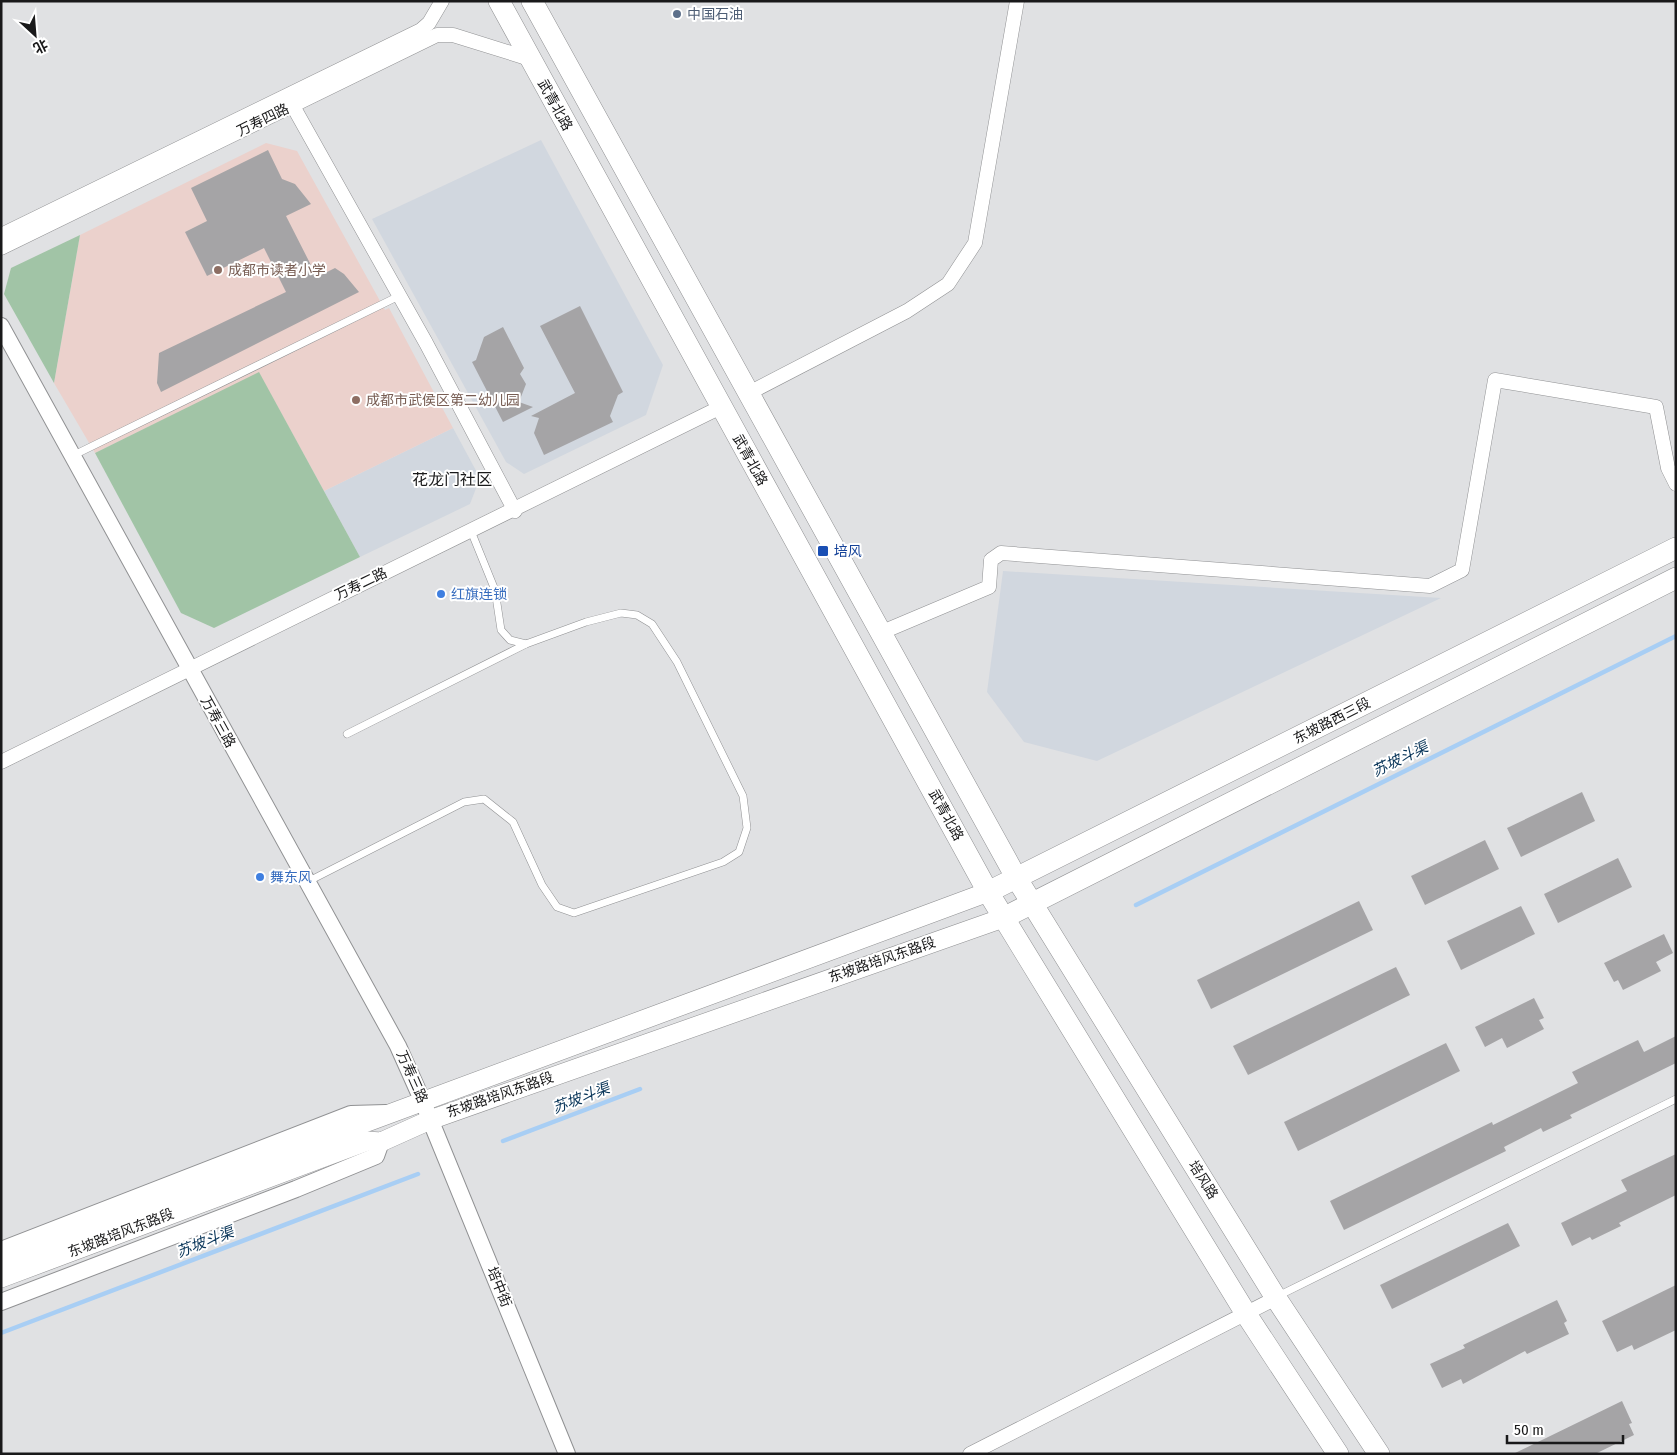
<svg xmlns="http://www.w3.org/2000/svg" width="1677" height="1455" viewBox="0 0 1677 1455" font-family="'Fira Sans Condensed','Noto Sans SC',sans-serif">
<rect width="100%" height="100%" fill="#e0e1e3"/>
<g fill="#d1d7df">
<polygon points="541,140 663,365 646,415 524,474 506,462 372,219"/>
<polygon points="453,428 480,478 470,504 360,557 324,491"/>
<polygon points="1003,571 1441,598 1097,761 1024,742 987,692"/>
</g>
<polygon fill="#ebd1cc" points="266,143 297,151 385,310 389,308 453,428 324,491 259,373 95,453 54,383 80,235"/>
<g fill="#a1c4a6">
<polygon points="80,235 54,383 4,294 11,268"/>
<polygon points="259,372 360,557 214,628 181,613 95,453"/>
</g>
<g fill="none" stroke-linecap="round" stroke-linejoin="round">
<g stroke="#a8cef4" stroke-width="4.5">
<polyline points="1136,905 1676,636"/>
<polyline points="503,1141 640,1089"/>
<polyline points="1,1333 418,1174"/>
</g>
</g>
<g fill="#a5a4a6">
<polygon points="268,150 282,179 295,184 311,204 286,216 317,277 335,268 344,274 359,292 161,392 157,383 159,353 286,292 264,248 207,276 185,232 207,221 191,188"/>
<polygon points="580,306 623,392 618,395 610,416 613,422 544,455 534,433 539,418 531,416 575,393 540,326"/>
<polygon points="503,327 524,368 520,374 526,384 519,402 533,407 503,422 472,362 476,360 484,337"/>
<polygon points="1582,792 1595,821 1521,857 1507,828"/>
<polygon points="1485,840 1499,869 1425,905 1411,876"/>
<polygon points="1618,858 1632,887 1558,923 1544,894"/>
<polygon points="1359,901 1373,930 1211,1009 1197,980"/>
<polygon points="1521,906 1535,934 1461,970 1447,941"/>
<polygon points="1664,934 1673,953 1656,962 1661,971 1623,990 1618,980 1614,982 1604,963"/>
<polygon points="1396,967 1410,995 1248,1075 1233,1046"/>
<polygon points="1534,998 1544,1018 1539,1020 1544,1029 1507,1048 1502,1038 1485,1047 1475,1027"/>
<polygon points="1676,1036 1676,1063 1570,1115 1572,1118 1543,1132 1541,1128 1504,1147 1506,1151 1344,1230 1330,1201 1492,1122 1493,1125 1578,1083 1572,1072 1638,1040 1644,1052"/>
<polygon points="1446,1043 1460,1071 1298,1151 1284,1122"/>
<polygon points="1676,1154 1676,1195 1619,1223 1621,1226 1592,1240 1590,1237 1572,1246 1561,1223 1627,1191 1621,1180"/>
<polygon points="1508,1223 1520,1246 1392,1309 1380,1285"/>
<polygon points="1676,1285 1676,1330 1634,1350 1632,1345 1617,1352 1602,1321"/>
<polygon points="1557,1300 1567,1321 1564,1323 1569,1334 1527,1354 1525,1351 1463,1384 1461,1379 1442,1388 1430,1364 1465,1348 1463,1345"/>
<polygon points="1622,1401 1632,1423 1629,1424 1634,1435 1595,1454 1513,1454"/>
</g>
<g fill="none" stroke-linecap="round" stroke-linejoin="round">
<defs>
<g id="service">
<polyline points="72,456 399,296"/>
<polyline points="347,734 526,644"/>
<polyline points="307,882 464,802 484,799 513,822 542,885 557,907 574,913 723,862 739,852 747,828 743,796 677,662 652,624 637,615 621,613 586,622 526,644 510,640 501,630 495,590 471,531"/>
<polyline points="1278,1296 1676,1099"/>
</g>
<g id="minor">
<polyline points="289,99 426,343 515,511"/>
<polyline points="1,235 421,30 429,23 442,1"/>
<polyline points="1,248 437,35 453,35 530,59"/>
<polyline points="747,394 907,311 948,284 975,243 1017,1"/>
<polyline points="880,633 989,587 991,560 1001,553 1430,586 1462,570 1495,380 1656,407 1668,468 1676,484"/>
<polyline points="1,762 721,407"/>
<polyline points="970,1454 1276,1298"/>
</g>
<g id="tertiary">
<polyline points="1,326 398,1046 423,1102 567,1454"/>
<polyline points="1,1250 351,1114 386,1113"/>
<polyline points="1,1302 296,1189 376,1156 381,1142"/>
</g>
<g id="secondary">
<polyline points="1,1263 362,1124 988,892"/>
<polyline points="1,1278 367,1141 381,1142 430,1120 1003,918"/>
</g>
<g id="primary">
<polyline points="499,1 988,892 1248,1317 1338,1454"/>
<polyline points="532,1 1017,879 1276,1298 1379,1454"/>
<polyline points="988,892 1676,548"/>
<polyline points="1003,918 1676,578"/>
</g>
</defs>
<use href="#service" stroke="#909193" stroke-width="8"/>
<use href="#minor" stroke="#909193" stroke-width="15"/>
<use href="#tertiary" stroke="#909193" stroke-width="18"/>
<use href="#secondary" stroke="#909193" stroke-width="20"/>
<use href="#primary" stroke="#909193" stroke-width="22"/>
<use href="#service" stroke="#fff" stroke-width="7"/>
<use href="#minor" stroke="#fff" stroke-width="14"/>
<use href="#tertiary" stroke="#fff" stroke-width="16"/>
<use href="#secondary" stroke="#fff" stroke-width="19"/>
<use href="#primary" stroke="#fff" stroke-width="21"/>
</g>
<circle fill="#5c6f8a" stroke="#fff" stroke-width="2" cx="677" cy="14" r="5"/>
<g fill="#8d6e63" stroke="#fff" stroke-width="2">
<circle cx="218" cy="270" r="5"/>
<circle cx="356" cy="400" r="5"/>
</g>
<rect fill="#1a4fb4" stroke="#fff" stroke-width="2" x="817" y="545" width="12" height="12" rx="2.5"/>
<g fill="#3f7fe0" stroke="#fff" stroke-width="2">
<circle cx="441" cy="594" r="5"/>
<circle cx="260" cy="877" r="5"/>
</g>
<g text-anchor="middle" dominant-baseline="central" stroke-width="4" stroke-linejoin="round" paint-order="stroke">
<g font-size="14" fill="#4e5e75" stroke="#fff" text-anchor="start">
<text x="687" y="14">中国石油</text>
</g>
<g font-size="14" fill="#19191a" stroke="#fff">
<text transform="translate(555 105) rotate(61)">武青北路</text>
<text transform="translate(263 120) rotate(-26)">万寿四路</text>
<text transform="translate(750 460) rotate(61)">武青北路</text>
<text transform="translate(361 584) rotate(-26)">万寿二路</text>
<text transform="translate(1332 721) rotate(-27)">东坡路西三段</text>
<text transform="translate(218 722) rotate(61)">万寿三路</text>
<text transform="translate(946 815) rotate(61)">武青北路</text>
<text transform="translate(882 960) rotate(-19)">东坡路培风东路段</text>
<text transform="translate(412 1077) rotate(66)">万寿三路</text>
<text transform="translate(500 1095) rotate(-19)">东坡路培风东路段</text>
<text transform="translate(1203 1180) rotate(58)">培风路</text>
<text transform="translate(121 1233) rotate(-21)">东坡路培风东路段</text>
<text transform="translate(499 1287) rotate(68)">培中街</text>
</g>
<g font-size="14" fill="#785e54" stroke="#fff" text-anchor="start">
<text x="228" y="270">成都市读者小学</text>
<text x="366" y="400">成都市武侯区第二幼儿园</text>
</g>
<g font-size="14" fill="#164399" stroke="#fff" text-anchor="start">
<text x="834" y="551">培风</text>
</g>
<g font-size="14" fill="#366cbe" stroke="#fff" text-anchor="start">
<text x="451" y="594">红旗连锁</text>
<text x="270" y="877">舞东风</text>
</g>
<g font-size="15" font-style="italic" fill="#093559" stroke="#fff">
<text transform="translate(1400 759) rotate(-26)">苏坡斗渠</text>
<text transform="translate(581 1098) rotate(-21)">苏坡斗渠</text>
<text transform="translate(205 1242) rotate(-21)">苏坡斗渠</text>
</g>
<g font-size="16" fill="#19191a" stroke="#fff">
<text x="452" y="479">花龙门社区</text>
</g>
</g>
<rect width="1677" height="1455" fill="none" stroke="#19191a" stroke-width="5"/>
<g transform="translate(35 35) rotate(154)" stroke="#ffffff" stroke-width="4" paint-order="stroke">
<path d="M0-4L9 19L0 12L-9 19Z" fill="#19191a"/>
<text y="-8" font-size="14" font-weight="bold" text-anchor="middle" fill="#19191a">北</text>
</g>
<path d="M1507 1435v8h116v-8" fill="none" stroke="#19191a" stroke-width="2.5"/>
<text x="1514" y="1435" font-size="15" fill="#19191a" stroke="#ffffff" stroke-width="4" paint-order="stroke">50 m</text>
</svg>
